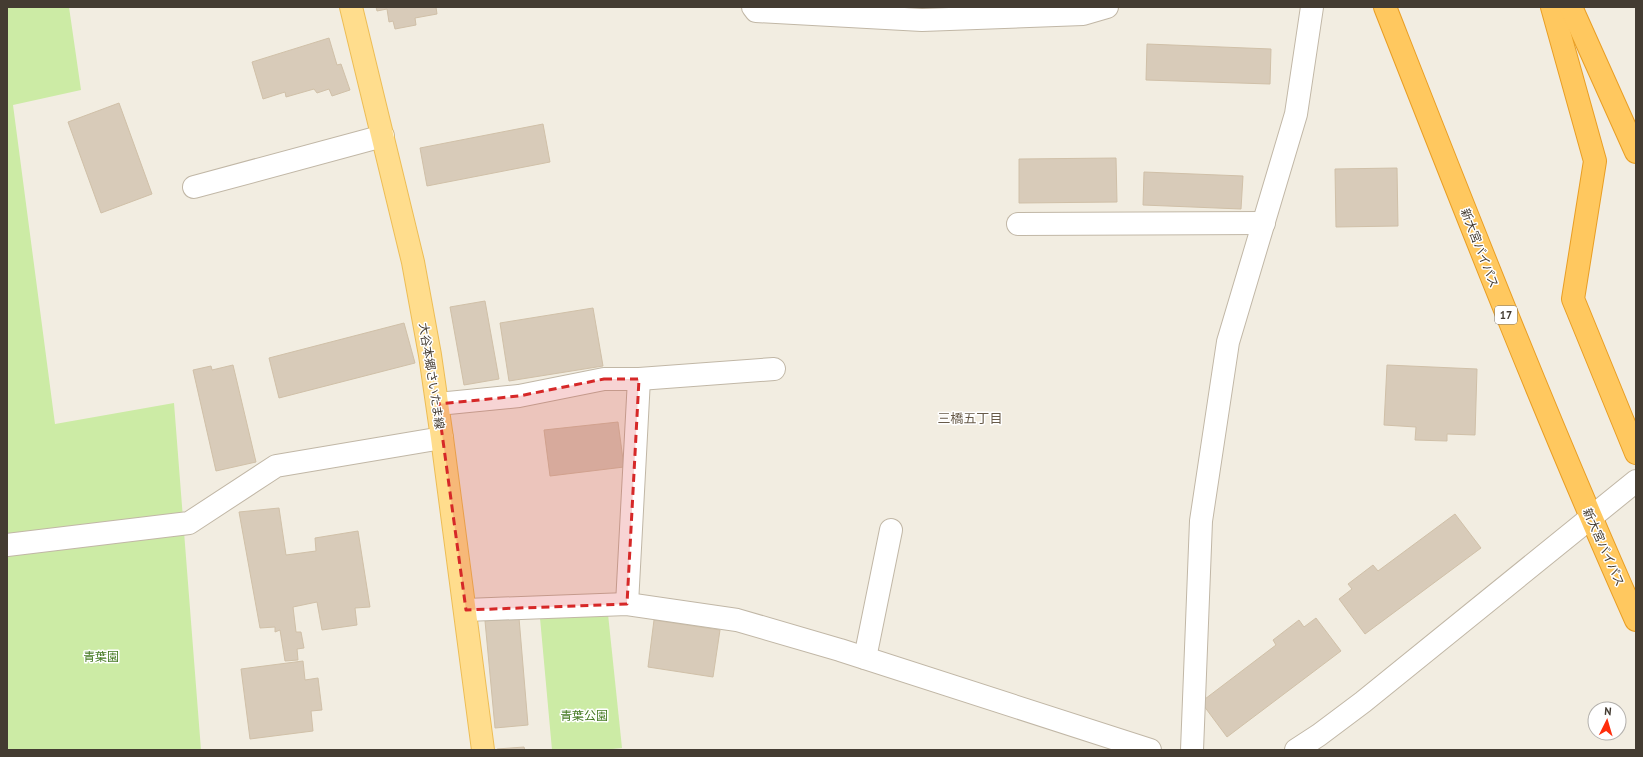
<svg xmlns="http://www.w3.org/2000/svg" width="1643" height="757" viewBox="0 0 1643 757" font-family="'PT Sans','Noto Sans JP',sans-serif">
<rect width="100%" height="100%" fill="#f2ede1"/>
<g fill="#cceba5">
<polygon points="7,7 69,7 81,90 13,105 55,424 174,403 201,750 7,750"/>
<polygon points="608,614 622,748 603,750 552,750 540,618"/>
</g>
<g fill="#d8cbb9" stroke="#d0c0a8">
<polygon points="376,7 436,7 437,14 415,18 416,25 395,29 393,21 389,22 387,9 377,11"/>
<polygon points="329,38 337,65 341,64 350,90 332,96 329,89 317,93 314,89 286,97 285,92 263,99 252,62"/>
<polygon points="1147,44 1271,49 1270,84 1146,80"/>
<polygon points="119,103 152,194 101,213 68,122"/>
<polygon points="543,124 550,162 427,186 420,148"/>
<polygon points="1116,158 1117,202 1019,203 1019,159"/>
<polygon points="1397,168 1398,226 1336,227 1335,169"/>
<polygon points="1144,172 1243,176 1241,209 1143,205"/>
<polygon points="485,301 499,379 464,385 450,307"/>
<polygon points="593,308 603,366 509,381 500,323"/>
<polygon points="404,323 415,363 279,398 269,358"/>
<polygon points="233,365 256,462 216,471 193,370 211,366 212,370"/>
<polygon points="1387,365 1477,369 1475,435 1447,434 1447,441 1415,440 1416,427 1384,425"/>
<polygon points="618,422 624,467 550,476 544,430"/>
<polygon points="279,508 286,555 316,551 315,538 358,531 370,607 355,608 357,625 322,630 317,602 293,607 296,632 301,632 304,648 297,649 298,660 285,661 280,630 275,632 275,627 260,628 239,512"/>
<polygon points="1455,514 1481,548 1365,634 1339,599 1352,589 1348,584 1373,565 1378,571"/>
<polygon points="519,618 528,725 495,728 485,621"/>
<polygon points="1316,618 1341,651 1227,737 1201,702 1276,645 1273,640 1299,620 1304,627"/>
<polygon points="654,620 720,630 713,677 648,667"/>
<polygon points="303,661 305,680 318,678 322,710 311,711 313,731 250,739 241,669"/>
<polygon points="524,747 525,750 497,750 497,749"/>
</g>
<g fill="none" stroke-linecap="round" stroke-linejoin="round">
<defs>
<g id="minor">
<polyline points="753,7 756,11 922,20 1083,14 1107,7"/>
<polyline points="194,187 383,136"/>
<polyline points="1018,224 1264,223"/>
<polyline points="438,404 519,396 604,379 639,379 774,369"/>
<polyline points="7,545 189,523 276,466 442,438"/>
<polyline points="627,604 639,379"/>
<polyline points="466,610 627,604 737,620 840,650 1150,750"/>
<polyline points="865,658 891,530"/>
<polyline points="1192,750 1201,521 1228,342 1296,114 1312,7"/>
<polyline points="1296,750 1319,735 1363,702 1636,481"/>
</g>
<polyline id="major" points="351,7 413,262 430,355 442,438 483,750"/>
<g id="highway">
<path d="M1385 7C1466 213 1546 418 1636 620"/>
<polyline points="1552,7 1595,161 1573,299 1636,453"/>
<polyline points="1571,7 1636,152"/>
</g>
</defs>
<use href="#minor" stroke="#c1b7a6" stroke-width="24"/>
<use href="#major" stroke="#edbd55" stroke-width="24"/>
<use href="#highway" stroke="#e99e24" stroke-width="24"/>
<use href="#minor" stroke="#fff" stroke-width="22"/>
<use href="#major" stroke="#ffdd8d" stroke-width="22"/>
<use href="#highway" stroke="#ffc85f" stroke-width="22"/>
</g>
<path fill="#d62828" fill-opacity="0.2" stroke="#d62828" stroke-width="3" stroke-dasharray="8 5" stroke-linejoin="round" d="M604 379H639L627 604 466 610 438 404 519 396Z"/>
<g text-anchor="middle" dominant-baseline="central" stroke-width="3" stroke-linejoin="round" paint-order="stroke">
<rect fill="#fff" stroke="#7c7670" stroke-width="1" x="1495" y="306" width="22" height="18" rx="3"/>
<g font-size="11" font-weight="bold" fill="#443c32">
<text x="1506" y="315">17</text>
</g>
<g font-size="12" fill="#443c32" stroke="#fff">
<text transform="translate(1480 248) rotate(69)">新大宮バイパス</text>
<text transform="translate(432 376) rotate(81)">大谷本郷さいたま線</text>
<text transform="translate(1604 547) rotate(66)">新大宮バイパス</text>
</g>
<g font-size="12" fill="#447921" stroke="#fff">
<text x="101" y="656">青葉園</text>
<text x="584" y="715">青葉公園</text>
</g>
<g font-size="13" fill="#675a48" stroke="#fff">
<text x="970" y="418">三橋五丁目</text>
</g>
</g>
<rect width="1643" height="757" fill="none" stroke="#443c32" stroke-width="16"/>
<g transform="translate(1607 721) rotate(5)"><circle r="19" fill="#ffffff" stroke="#b4b1ad"/>
<path d="M0-3L7 15L0 10L-7 15Z" fill="#ff2d0b"/>
<text y="-6" font-size="11" font-weight="bold" text-anchor="middle" fill="#443c32">N</text>
</g>
</svg>
